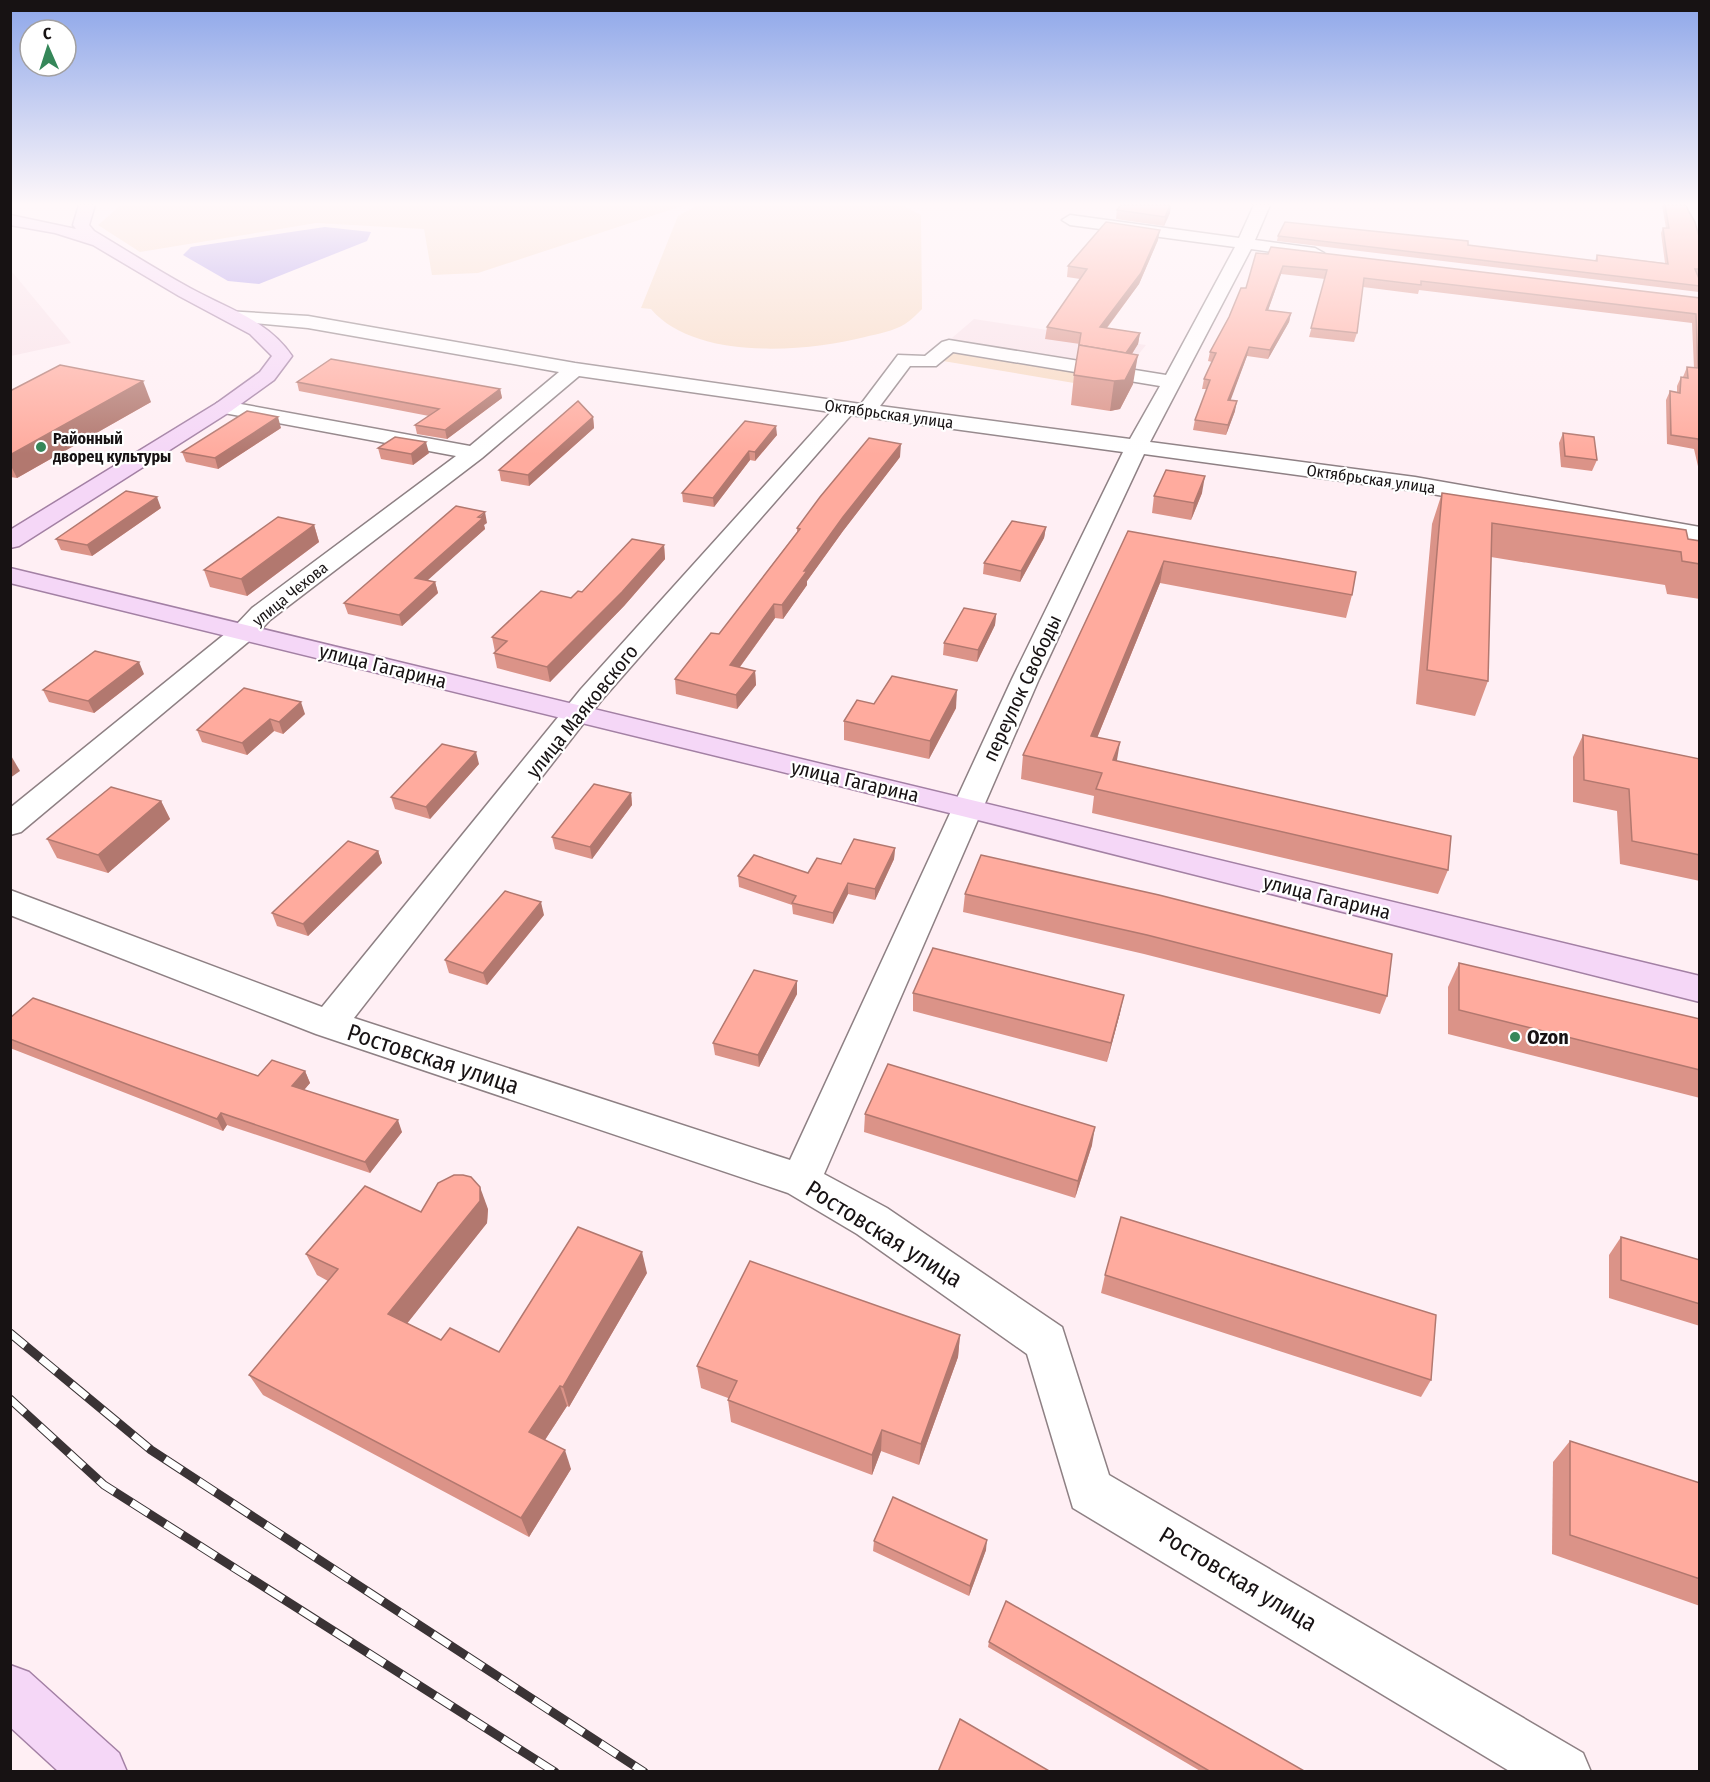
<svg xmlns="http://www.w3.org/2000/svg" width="1710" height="1782" viewBox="0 0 1710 1782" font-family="'Fira Sans Condensed',sans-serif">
<rect width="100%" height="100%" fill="#ffeff4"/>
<g fill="#f9e1e8">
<polygon points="11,272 13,273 71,343 11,356"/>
<polygon points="974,319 1146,345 1125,371 945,344"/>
</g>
<g fill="#f7d9c1">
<polygon points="121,205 685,205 478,273 432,275 424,229 316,223 140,252 98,225"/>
<path d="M698 205H902L921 215 922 309C917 314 911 320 905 324 894 331 877 334 865 337 806 352 695 361 651 309L641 308 678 216Z"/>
<polygon points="951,348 1083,372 1074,383 937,360"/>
</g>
<polygon fill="#a692ea" points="325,227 371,232 367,241 259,284 228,281 183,255 191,247"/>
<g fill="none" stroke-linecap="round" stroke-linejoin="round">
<defs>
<path id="minor" d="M1254 205H1270L1255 240 1315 248 1324 253 1315 258 1251 249 1150 442 1415 477 1700 527V541L1415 491 1144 454 1039 679 824 1174 887 1208 1062 1327 1109 1475 1583 1753 1591 1772H1511L1073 1508 1027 1354 857 1234 788 1193 316 1034 10 915V890L322 1007 581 689 831 412 579 376 482 458 270 620 254 637 21 832 10 835V808L236 625 252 608 456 456 224 413 217 411 214 407 217 403 224 401 470 446 559 372 308 328 232 321 223 315 225 311 308 316 575 363 861 404 898 355 925 356 942 342 949 340 1166 375 1235 247 1070 225 1062 220 1070 215 1239 238ZM953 352 1160 386 1130 439 880 406 910 366H936ZM851 415 1123 452 1012 679 790 1160 354 1018 601 701Z"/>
<g id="major">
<path d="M79 205H95L89 225 94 231C126 250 157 270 190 288 226 308 268 320 292 356L274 380 231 411 19 546 10 548V530L217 403 260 372 272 356 250 334 179 296 93 245 55 233 10 225V215L76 229 73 225Z"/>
<polygon points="10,568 1700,976 1700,1002 966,817 10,583"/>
<polygon points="10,1665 29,1672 119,1753 127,1772 59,1772 10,1727"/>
</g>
</defs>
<use href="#minor" stroke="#8e8084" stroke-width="3"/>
<use href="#major" stroke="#a380a4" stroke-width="3"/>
<use href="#minor" fill="#fff" fill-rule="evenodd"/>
<use href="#major" fill="#f5d7f7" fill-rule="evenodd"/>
<defs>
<g id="rail">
<polyline points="10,1333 151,1450 644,1772"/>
<polyline points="10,1399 104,1485 555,1772"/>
</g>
</defs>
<use href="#rail" stroke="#3a3335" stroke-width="9"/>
<use href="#rail" stroke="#fff" stroke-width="7" stroke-dasharray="20" stroke-linecap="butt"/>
</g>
<g fill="#db9388">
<polygon points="1662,205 1686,205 1700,240 1700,275 1697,275 1700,281 1699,292 1277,241 1278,236 1468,245 1595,261 1597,255 1665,263 1661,233 1663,228 1666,228"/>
<polygon points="1117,210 1170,213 1164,226 1116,219"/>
<polygon points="1158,240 1139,284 1107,328 1140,333 1138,344 1132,354 1133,384 1120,409 1110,411 1071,405 1074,375 1080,344 1045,339 1047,327 1080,279 1067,277 1068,266"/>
<polygon points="1256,253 1700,298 1700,475 1694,449 1667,444 1666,400 1670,391 1677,392 1677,386 1681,377 1683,377 1687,367 1694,368 1692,323 1419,290 1418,294 1363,287 1357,333 1354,342 1309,337 1325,279 1281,274 1268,310 1291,313 1289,322 1268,359 1247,356 1230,400 1235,411 1226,435 1193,430 1195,420 1207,389 1202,389 1204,379 1212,362 1208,361 1210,352 1246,288"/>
<polygon points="297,382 500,389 502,398 447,439 417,434 415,425 429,416 299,391"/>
<polygon points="10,391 151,402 17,478 10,477"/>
<polygon points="593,417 594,428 529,486 501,481 499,470"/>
<polygon points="745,421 777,435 755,461 750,460 714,507 683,502 682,493"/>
<polygon points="281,428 218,469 186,462 182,452"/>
<polygon points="1563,433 1597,460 1592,471 1561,467 1559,443"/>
<polygon points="378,448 429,453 413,465 381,459"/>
<polygon points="900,457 843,531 807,581 807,585 783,619 775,618 740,667 755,671 756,685 737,709 676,694 675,679 719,634 797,532 797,528"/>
<polygon points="1202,493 1191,520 1152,513 1154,496"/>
<polygon points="1442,493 1700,541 1700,599 1667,594 1665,585 1491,557 1488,681 1475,716 1416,704 1432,524"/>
<polygon points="161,508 92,556 61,550 56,539"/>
<polygon points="487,523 484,525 485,529 427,580 435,582 438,593 402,626 348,614 344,603"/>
<polygon points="314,525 319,542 247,596 210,587 204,570"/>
<polygon points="1046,527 1044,538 1020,582 983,574 984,563"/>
<polygon points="1128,531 1352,595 1346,618 1160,583 1097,738 1116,761 1448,870 1438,894 1092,813 1094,796 1021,779 1023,755"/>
<polygon points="664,545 665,559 624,606 550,682 497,668 494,653 495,652 492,637 582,592"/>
<polygon points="996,614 995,625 977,662 943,655 944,643"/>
<polygon points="144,674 94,713 49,702 43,690"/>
<polygon points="874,704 956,708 929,759 844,740 844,721"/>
<polygon points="305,714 283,734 274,731 247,755 202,742 197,730"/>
<polygon points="1583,735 1700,759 1700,881 1620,864 1617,811 1573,802 1573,757"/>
<polygon points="479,764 430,819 395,809 391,797"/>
<polygon points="631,793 632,805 592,859 555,849 552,837"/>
<polygon points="161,801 170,819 108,873 57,858 47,839"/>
<polygon points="895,848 894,859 875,900 848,894 833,924 793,914 792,905 739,887 738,876 808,873"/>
<polygon points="378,851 382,863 308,936 277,926 272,913"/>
<polygon points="981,855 1387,996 1380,1014 1144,954 963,912 965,894"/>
<polygon points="544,915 487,985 449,973 445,960"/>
<polygon points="1459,963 1700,1019 1700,1098 1448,1034 1448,987"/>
<polygon points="797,981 797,994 759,1067 715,1055 713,1043"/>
<polygon points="913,993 1120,1013 1107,1062 913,1011"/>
<polygon points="10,1018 258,1076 305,1071 310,1083 304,1090 402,1132 370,1173 227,1125 223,1131 10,1048"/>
<polygon points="865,1114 1092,1145 1075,1198 864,1132"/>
<polygon points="488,1209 487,1223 407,1323 441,1340 499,1352 647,1273 569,1407 567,1406 545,1440 571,1469 529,1537 263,1395 249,1375 328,1281 317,1275 306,1254 421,1212"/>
<polygon points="1621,1237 1700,1260 1700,1326 1609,1298 1609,1255"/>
<polygon points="1105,1275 1431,1380 1421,1397 1101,1293"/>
<polygon points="960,1335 958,1357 919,1465 881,1451 872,1475 731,1422 728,1400 728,1398 701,1388 697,1366"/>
<polygon points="1570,1441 1700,1483 1700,1606 1552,1554 1553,1462"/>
<polygon points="874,1541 986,1550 969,1596 873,1551"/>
<polygon points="989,1642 1306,1772 1202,1772 988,1647"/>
</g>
<g fill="#b2786f">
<polygon points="1171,205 1170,213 1164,226 1165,217"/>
<polygon points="1160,230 1158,240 1139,284 1099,338 1100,327"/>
<polygon points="1283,266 1281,274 1265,319 1266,310"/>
<polygon points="1291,313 1289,322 1268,359 1270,350"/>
<polygon points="1140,333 1138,344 1124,366 1125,354"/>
<polygon points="1249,347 1247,356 1227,410 1228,400"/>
<polygon points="1138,355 1133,384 1120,409 1110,411 1114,381"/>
<polygon points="143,381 151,402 17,478 10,464 10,455"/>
<polygon points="500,389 502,398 447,439 445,430"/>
<polygon points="1237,401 1235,411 1226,435 1228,425"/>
<polygon points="278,417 281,428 218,469 215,458"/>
<polygon points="593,417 594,428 529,486 528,475"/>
<polygon points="776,426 777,435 755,461 755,452"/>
<polygon points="426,442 429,453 413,465 411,454"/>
<polygon points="901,444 900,457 843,531 807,581 807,585 783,619 782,605 804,571 843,517"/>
<polygon points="749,451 750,460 714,507 713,498"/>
<polygon points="1205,476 1202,493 1191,520 1194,503"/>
<polygon points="157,497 161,508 92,556 87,545"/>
<polygon points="485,512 487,523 484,525 485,529 418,589 415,578"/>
<polygon points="314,525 319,542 247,596 241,579"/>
<polygon points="1046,527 1044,538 1020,582 1021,571"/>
<polygon points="664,545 665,559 624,606 550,682 547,667"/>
<polygon points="1164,561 1160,583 1088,760 1091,736"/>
<polygon points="435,582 438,593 402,626 399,615"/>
<polygon points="774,604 775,618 731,679 730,665"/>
<polygon points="996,614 995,625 977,662 978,650"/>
<polygon points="139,662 144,674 94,713 88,701"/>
<polygon points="755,671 756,685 737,709 736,695"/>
<polygon points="957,690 956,708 929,759 930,741"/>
<polygon points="301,702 305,714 283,734 279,722"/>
<polygon points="270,719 274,731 247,755 242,743"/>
<polygon points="1120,742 1116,766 1113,760"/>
<polygon points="476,752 479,764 430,819 426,807"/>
<polygon points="10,754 20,771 10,778"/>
<polygon points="631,793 632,805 592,859 590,847"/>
<polygon points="161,801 170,819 108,873 98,855"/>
<polygon points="895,848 894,859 875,900 875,889"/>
<polygon points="378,851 382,863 308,936 303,924"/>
<polygon points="848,883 848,894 833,924 833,913"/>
<polygon points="541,902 544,915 487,985 483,973"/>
<polygon points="797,981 797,994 759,1067 758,1055"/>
<polygon points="1124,995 1120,1013 1107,1062 1111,1043"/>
<polygon points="305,1071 310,1083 297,1098 292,1086"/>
<polygon points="221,1113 227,1125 223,1131 217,1119"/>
<polygon points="398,1120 402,1132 370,1173 365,1162"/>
<polygon points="1095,1127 1092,1145 1075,1198 1078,1181"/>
<polygon points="480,1187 488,1209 487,1223 398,1335 388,1314"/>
<polygon points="642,1252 647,1273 569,1407 563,1387"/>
<polygon points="960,1335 958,1357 919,1465 921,1444"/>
<polygon points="560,1386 567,1406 537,1452 529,1432"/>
<polygon points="882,1430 881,1451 872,1475 872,1455"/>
<polygon points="565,1450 571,1469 529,1537 521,1518"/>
<polygon points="987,1540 986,1550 969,1596 970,1586"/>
</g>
<g fill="#ffab9e" stroke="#b2786f" stroke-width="1.5">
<polygon points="1121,205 1170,205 1165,217 1117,210"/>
<polygon points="1665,205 1686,205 1688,210 1695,222 1700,240 1700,269 1695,269 1700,281 1700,286 1278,236 1285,222 1468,241 1468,245 1597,261 1597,255 1668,264 1663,228 1669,228"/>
<polygon points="1106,222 1160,230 1141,273 1100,327 1140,333 1126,353 1079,345 1081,333 1047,327 1087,269 1068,266"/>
<polygon points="1271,247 1700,298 1700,444 1698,439 1671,435 1670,391 1680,393 1681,377 1688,378 1687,367 1698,368 1696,314 1421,281 1421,285 1364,278 1357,333 1311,328 1327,270 1283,266 1266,310 1291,313 1270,350 1249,347 1228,400 1237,401 1228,425 1195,420 1210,380 1204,379 1216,353 1210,352 1229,317 1241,288 1246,288 1256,253 1268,254"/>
<polygon points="1079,345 1138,355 1125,380 1114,381 1074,375"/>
<polygon points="331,359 500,389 445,430 415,425 439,409 297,382"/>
<polygon points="60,365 143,381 10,455 10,391"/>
<polygon points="578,401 593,417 528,475 499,470"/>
<polygon points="247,411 278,417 215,458 182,452"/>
<polygon points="745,421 776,426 755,452 749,451 713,498 682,493"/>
<polygon points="1563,433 1594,437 1597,460 1565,456"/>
<polygon points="395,437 426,442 411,454 378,448"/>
<polygon points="869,438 901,444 843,517 804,571 807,571 782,605 774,604 730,665 755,671 736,695 675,679 711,633 719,634 800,529 797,528 820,497"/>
<polygon points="1166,470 1205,476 1194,503 1154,496"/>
<polygon points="126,491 157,497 87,545 56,539"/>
<polygon points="1442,493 1686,530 1688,539 1700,541 1700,564 1682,561 1681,552 1492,523 1488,681 1427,670"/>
<polygon points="456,506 485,512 478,517 483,518 415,578 435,582 399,615 344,603"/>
<polygon points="278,517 314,525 241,579 204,570"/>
<polygon points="1012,521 1046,527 1021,571 984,563"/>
<polygon points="1128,531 1356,572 1352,595 1164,561 1091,736 1120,742 1113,760 1451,836 1448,870 1096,789 1102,773 1023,755"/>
<polygon points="632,539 664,545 622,592 547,667 494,653 507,641 492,637 541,591 571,598 578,591 582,592"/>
<polygon points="964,608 996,614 978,650 944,643"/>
<polygon points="95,651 139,662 88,701 43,690"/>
<polygon points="892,676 957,690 930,741 844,721 857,700 874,704"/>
<polygon points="244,688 301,702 279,722 270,719 242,743 197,730"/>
<polygon points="1583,735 1700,759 1700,855 1632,841 1629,789 1584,780"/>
<polygon points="442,744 476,752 426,807 391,797"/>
<polygon points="594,784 631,793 590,847 552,837"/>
<polygon points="111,787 161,801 98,855 47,839"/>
<polygon points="854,839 895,848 875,889 848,883 833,913 792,903 796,896 738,876 754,855 808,873 817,858 841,864"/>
<polygon points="348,841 378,851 303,924 272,913"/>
<polygon points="981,855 1159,895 1392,954 1387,996 1147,935 965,894"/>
<polygon points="505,891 541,902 483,973 445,960"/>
<polygon points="933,948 1124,995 1111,1043 913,993"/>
<polygon points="1459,963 1700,1019 1700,1070 1459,1010"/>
<polygon points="754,970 797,981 758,1055 713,1043"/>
<polygon points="33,998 258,1076 272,1060 305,1071 292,1086 398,1120 365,1162 221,1113 217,1119 10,1039 10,1018"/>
<polygon points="888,1064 1095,1127 1078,1181 865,1114"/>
<polygon points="454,1175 463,1175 471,1177 480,1187 480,1201 388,1314 441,1340 450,1328 499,1352 578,1227 642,1252 563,1387 560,1386 529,1432 565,1450 521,1518 249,1375 338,1269 306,1254 365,1186 421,1212 438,1183"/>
<polygon points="1121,1217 1436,1315 1431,1380 1105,1275"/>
<polygon points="1621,1237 1700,1260 1700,1304 1621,1280"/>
<polygon points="750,1261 960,1335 921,1444 882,1430 872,1455 728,1400 737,1381 697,1366"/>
<polygon points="1570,1441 1700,1483 1700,1579 1570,1535"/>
<polygon points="893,1497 987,1540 970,1586 874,1541"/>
<polygon points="1006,1601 1306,1772 1211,1772 989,1642"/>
<polygon points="960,1719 1051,1772 938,1772"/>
</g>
<linearGradient id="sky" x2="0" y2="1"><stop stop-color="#8da6e9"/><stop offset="0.45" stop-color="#fff8fa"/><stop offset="1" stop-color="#fff8fa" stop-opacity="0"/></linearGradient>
<rect width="1710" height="454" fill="url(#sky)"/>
<g fill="#358759" stroke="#fff" stroke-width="2">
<circle cx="41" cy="447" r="6"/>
<circle cx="1515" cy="1037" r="6"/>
</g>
<g text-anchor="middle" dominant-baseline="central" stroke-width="4.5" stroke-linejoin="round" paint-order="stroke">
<g font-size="16" fill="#171213" stroke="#fff">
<text transform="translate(889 414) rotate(8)">Октябрьская улица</text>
<text transform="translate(1371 479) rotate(8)">Октябрьская улица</text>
<text transform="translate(290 594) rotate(-39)">улица Чехова</text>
</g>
<g font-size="16" font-weight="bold" fill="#171213" stroke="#fff" text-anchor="start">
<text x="53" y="438">Районный<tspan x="53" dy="18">дворец культуры</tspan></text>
</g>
<g font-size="20" fill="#171213" stroke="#fff">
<text transform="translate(383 666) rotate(14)">улица Гагарина</text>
<text transform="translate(1022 688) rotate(-65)">переулок Свободы</text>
<text transform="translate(582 711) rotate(-51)">улица Маяковского</text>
<text transform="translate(855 781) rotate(13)">улица Гагарина</text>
<text transform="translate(1327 897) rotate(14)">улица Гагарина</text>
</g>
<g font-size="20" font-weight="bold" fill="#171213" stroke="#fff" text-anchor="start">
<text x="1527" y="1037">Ozon</text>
</g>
<g font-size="24" fill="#171213" stroke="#fff">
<text transform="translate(433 1059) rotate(18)">Ростовская улица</text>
<text transform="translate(884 1234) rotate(32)">Ростовская улица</text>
<text transform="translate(1238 1579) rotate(31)">Ростовская улица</text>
</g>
</g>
<rect width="1710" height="1782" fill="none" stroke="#171213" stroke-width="24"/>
<g transform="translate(48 48) rotate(357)"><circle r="28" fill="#ffffff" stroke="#a2a0a1" stroke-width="1.5"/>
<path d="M0-4.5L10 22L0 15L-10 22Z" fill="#358759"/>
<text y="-9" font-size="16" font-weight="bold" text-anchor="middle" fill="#171213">С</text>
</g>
</svg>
